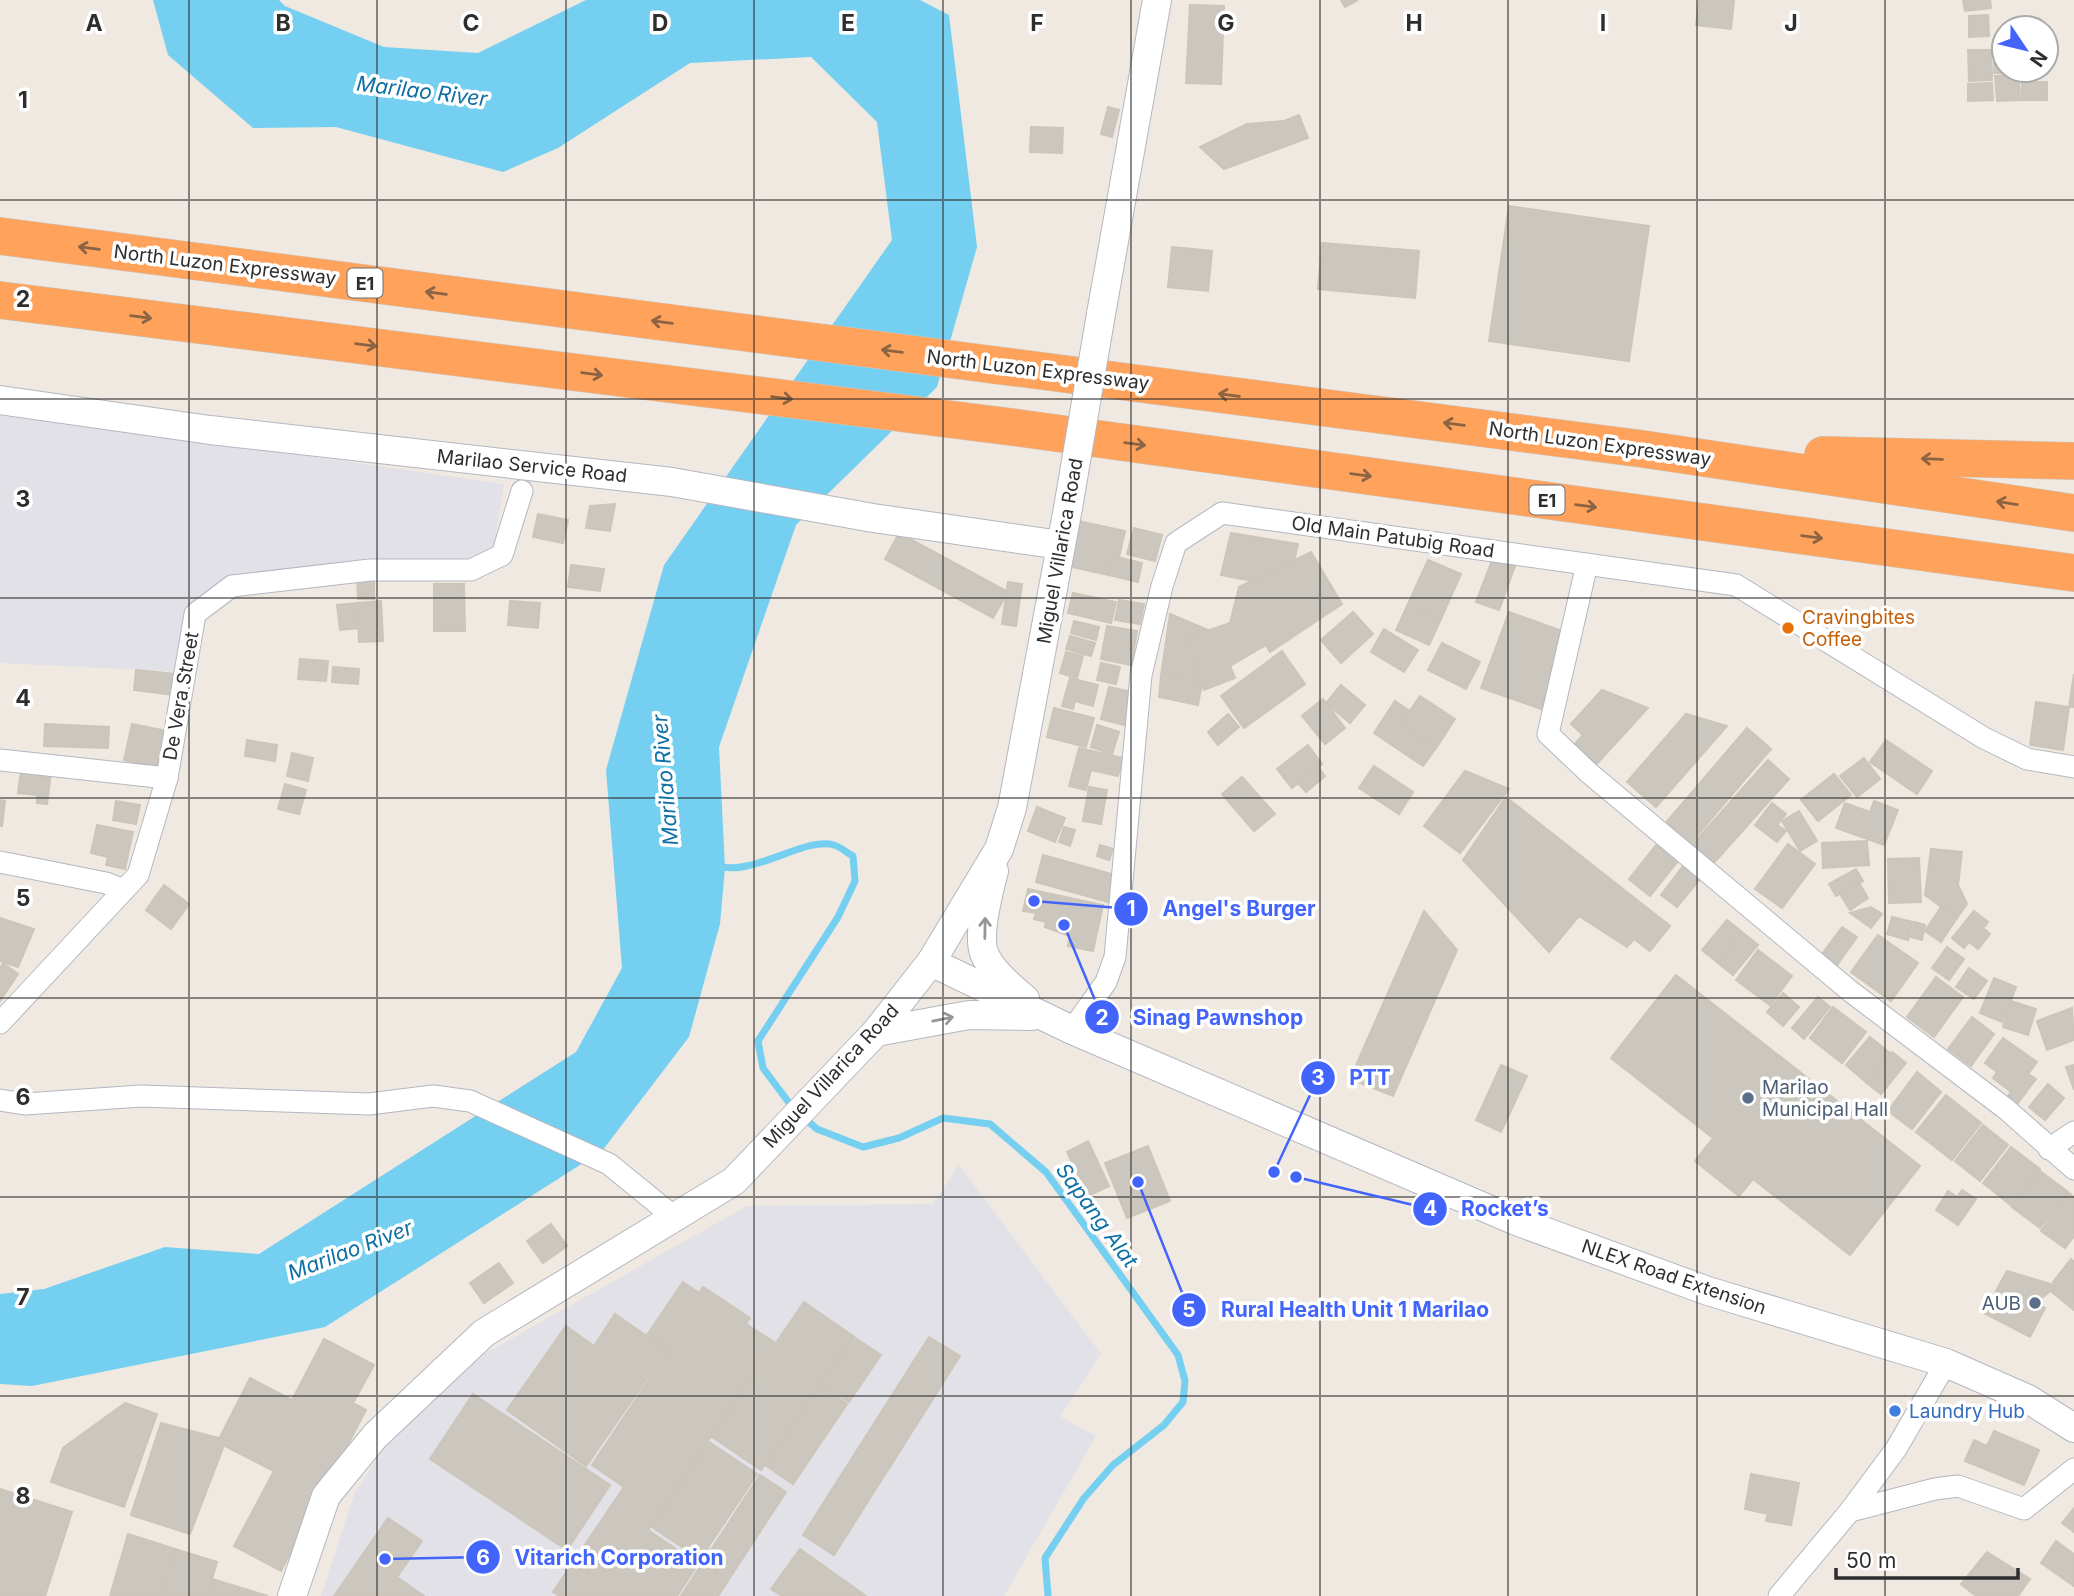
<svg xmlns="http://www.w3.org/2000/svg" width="2074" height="1596" viewBox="0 0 2074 1596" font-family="Inter,sans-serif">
<rect width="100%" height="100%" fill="#efe9e1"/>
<g fill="#e3e1e8">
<polygon points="0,412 504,484 491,564 234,579 198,606 184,672 0,663"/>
<polygon points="959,1165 1101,1354 1060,1416 1096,1436 1004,1596 321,1596 355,1492 409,1412 468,1363 747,1206 933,1204"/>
</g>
<polygon fill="#75cff0" points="153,0 279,0 285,6 384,47 478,53 586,0 920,0 949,15 977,247 937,387 796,525 719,747 725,868 720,924 689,1037 602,1151 325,1327 32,1386 0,1384 0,1294 44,1289 165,1247 259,1254 576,1052 622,968 606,770 664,565 892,240 877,122 811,57 690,63 558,148 503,172 336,127 253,128 168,55"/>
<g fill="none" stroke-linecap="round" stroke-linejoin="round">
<g stroke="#75cff0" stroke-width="7">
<path d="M718 866C752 877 806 836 834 845 841 847 847 853 853 856L855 881 838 917 758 1041 763 1068 793 1108"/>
<polyline points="802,1116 817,1129 863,1147 899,1138 943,1118 990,1124 1046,1172 1178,1355 1185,1381 1183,1402 1164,1425 1113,1465 1084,1498 1045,1558 1048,1596"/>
</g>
</g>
<g fill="#cbc7bf" stroke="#cbc5ba" stroke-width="2">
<polygon points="1341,0 1358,0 1345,7"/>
<polygon points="1699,0 1734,0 1731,29 1696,25"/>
<polygon points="1963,0 1990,0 1991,8 1965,11"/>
<polygon points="1190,5 1224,6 1221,84 1186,83"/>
<polygon points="1988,15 1989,36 1969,37 1969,16"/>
<polygon points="1994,44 2004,44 2004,70 2020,70 2020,73 1994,73"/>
<polygon points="1968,50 1991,50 1992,80 1969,81"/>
<polygon points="2019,75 2020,100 1997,101 1995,76"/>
<rect x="2022" y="82" width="25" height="18"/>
<polygon points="1992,83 1993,100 1968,101 1968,84"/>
<polygon points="1108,107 1119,110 1112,137 1101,134"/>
<polygon points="1299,115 1308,138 1224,169 1200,147 1247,124 1284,121"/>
<polygon points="1031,127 1063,128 1062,153 1030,152"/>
<polygon points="1509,206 1649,226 1629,361 1489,341"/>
<polygon points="1322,243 1419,251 1415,298 1318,289"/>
<polygon points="1172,247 1212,251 1208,291 1168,287"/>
<polygon points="615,504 610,531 586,528 590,506"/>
<polygon points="538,514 568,520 563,543 533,537"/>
<polygon points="1078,521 1125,531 1119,557 1113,556 1109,575 1067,566"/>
<polygon points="1134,528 1162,535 1155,561 1127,554"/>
<polygon points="899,533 1008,592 993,618 885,559"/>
<polygon points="1231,533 1298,544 1294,561 1252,581 1221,575"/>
<polygon points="1311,552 1342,604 1270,652 1266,645 1230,666 1235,678 1204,690 1187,638 1230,623 1239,587"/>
<polygon points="1113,556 1142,563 1138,582 1109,575"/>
<polygon points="1493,558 1515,566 1499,610 1476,602"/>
<polygon points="1428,560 1461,574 1441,619 1408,604"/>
<polygon points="571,565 604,569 600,591 568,587"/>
<polygon points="357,577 374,577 374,599 358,599"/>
<polygon points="1008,582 1022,584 1016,626 1002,624"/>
<polygon points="434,584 464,584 465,631 434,631"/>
<polygon points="1073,593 1116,602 1111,623 1068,613"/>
<polygon points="1119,600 1144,604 1140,624 1115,620"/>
<polygon points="381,601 383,641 359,642 357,603"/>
<polygon points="510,601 540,603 538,628 508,625"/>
<polygon points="357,603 359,628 340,630 337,605"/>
<polygon points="1408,604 1441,619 1429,645 1396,630"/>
<polygon points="1353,612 1373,634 1341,663 1321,640"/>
<polygon points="1509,612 1568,633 1541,709 1481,688"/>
<polygon points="1170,614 1208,630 1187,638 1202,682 1161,676"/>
<polygon points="1074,621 1099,627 1096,640 1071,633"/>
<polygon points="1107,626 1137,631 1131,665 1101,659"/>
<polygon points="1384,629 1418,650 1404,672 1371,652"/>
<polygon points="1070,636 1095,643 1091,656 1066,649"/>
<polygon points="1442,643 1480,662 1466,689 1428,670"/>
<polygon points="1282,651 1305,684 1244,728 1221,696"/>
<polygon points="1066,652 1083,656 1077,678 1060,673"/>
<polygon points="300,659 328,661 326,681 298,679"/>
<polygon points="1101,663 1120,667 1116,684 1097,680"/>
<polygon points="333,667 359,669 358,684 332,682"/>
<polygon points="136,670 175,674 173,695 134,690"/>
<polygon points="2074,674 2074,707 2069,707"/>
<polygon points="1161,676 1202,682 1198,705 1159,697"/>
<polygon points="1070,678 1098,685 1093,706 1075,701 1073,709 1062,706"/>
<polygon points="1341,685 1365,705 1350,723 1326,703"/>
<polygon points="1109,687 1132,692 1124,725 1101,719"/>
<polygon points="1602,690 1648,708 1594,767 1572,747 1583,735 1571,724"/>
<polygon points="1420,696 1455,719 1436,748 1401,724"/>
<polygon points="1323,699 1345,728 1325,744 1302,716"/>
<polygon points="1395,701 1410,711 1401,724 1436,748 1423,766 1374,733"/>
<polygon points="2036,702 2069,707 2063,750 2030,745"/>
<polygon points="1054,708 1094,718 1086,747 1047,737"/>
<polygon points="1228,714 1239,727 1218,745 1208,732"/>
<polygon points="1686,714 1727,726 1656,807 1627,782"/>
<polygon points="45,724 109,727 108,748 44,746"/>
<polygon points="132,724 167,731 159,767 124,760"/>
<polygon points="1097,725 1119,732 1112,754 1091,747"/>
<polygon points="1747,728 1771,749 1688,846 1664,825"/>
<polygon points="247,740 277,745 275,761 245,756"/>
<polygon points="1886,740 1932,771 1917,794 1870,762"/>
<polygon points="1308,745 1322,764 1292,788 1277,769"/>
<polygon points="1079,748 1123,758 1118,776 1091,770 1086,790 1069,786"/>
<polygon points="292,753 313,758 308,781 287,776"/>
<polygon points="1864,758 1880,779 1857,797 1840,776"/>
<polygon points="1768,760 1789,779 1712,865 1691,846"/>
<polygon points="1374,766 1413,792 1399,814 1359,788"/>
<polygon points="1318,767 1325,776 1306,792 1298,783"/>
<polygon points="21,770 51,773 47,804 37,803 37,795 18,793"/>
<polygon points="1465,771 1509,789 1460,853 1424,826"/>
<polygon points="1834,774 1851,795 1818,821 1801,800"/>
<polygon points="1242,777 1275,814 1254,831 1222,794"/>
<polygon points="285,784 306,790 299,814 278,809"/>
<polygon points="1089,787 1107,790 1101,824 1083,821"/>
<polygon points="1506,797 1670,926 1650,951 1634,939 1627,947 1579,916 1549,952 1463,860"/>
<polygon points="0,800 5,801 2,826 0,826"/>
<polygon points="116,801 140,805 136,824 113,820"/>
<polygon points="1874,801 1898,810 1884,845 1836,828 1845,803 1870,812"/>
<polygon points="1772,803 1786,814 1777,825 1786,831 1777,842 1755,825"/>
<polygon points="1037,807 1065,818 1055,842 1028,831"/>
<polygon points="1799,811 1817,841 1800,851 1782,821"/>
<polygon points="97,825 133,832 125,869 106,865 108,857 91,853"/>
<polygon points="1064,827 1075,830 1070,846 1059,842"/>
<polygon points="1867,841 1869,865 1823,868 1822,843"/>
<polygon points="1657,844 1678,861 1650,896 1629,879"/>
<polygon points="1788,844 1815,864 1782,908 1755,889"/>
<polygon points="1100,845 1113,849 1109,860 1097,856"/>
<polygon points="1931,849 1962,852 1958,885 1967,904 1957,918 1925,895"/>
<polygon points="1043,855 1115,875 1108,902 1036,882"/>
<polygon points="1919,858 1921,902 1889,903 1888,859"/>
<polygon points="1684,865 1701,878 1677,907 1661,895"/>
<polygon points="1856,869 1863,881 1836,896 1829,884"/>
<polygon points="1859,883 1868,898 1850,910 1840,894"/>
<polygon points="164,885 189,904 171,929 146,910"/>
<polygon points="1028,889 1103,905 1093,951 1068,946 1070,936 1045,927 1046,922 1034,919 1036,913 1023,911"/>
<polygon points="1871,907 1882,914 1871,928 1850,913"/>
<polygon points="1941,907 1957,918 1941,942 1925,931"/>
<polygon points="1424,911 1457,950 1393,1096 1350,1079"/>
<polygon points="1974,911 1988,922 1983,928 1990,934 1978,949 1969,942 1964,948 1952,938"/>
<polygon points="1892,917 1913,922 1908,940 1887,934"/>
<polygon points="0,918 34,929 18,967 0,961"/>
<polygon points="1727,920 1742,932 1717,962 1702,950"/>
<polygon points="1915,922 1925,925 1922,940 1911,937"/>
<polygon points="1842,927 1857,937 1837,965 1822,954"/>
<polygon points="1742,932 1758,945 1733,975 1717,962"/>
<polygon points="1878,935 1918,963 1891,1001 1851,972"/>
<polygon points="1947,947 1964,959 1949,980 1932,968"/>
<polygon points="1758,950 1792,976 1770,1005 1736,980"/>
<polygon points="3,963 18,974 0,1001 0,968"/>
<polygon points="1969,968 1987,981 1974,999 1956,987"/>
<polygon points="1676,975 1920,1166 1850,1255 1753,1179 1739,1196 1695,1161 1713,1138 1611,1058"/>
<polygon points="1936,977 1963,997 1934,1037 1907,1017"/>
<polygon points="1994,978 2016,987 2002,1022 1980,1013"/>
<polygon points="1783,993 1799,1007 1783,1026 1767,1012"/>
<polygon points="1818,997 1830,1007 1804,1039 1792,1028"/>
<polygon points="2011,1001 2036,1009 2028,1035 2003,1027"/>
<polygon points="1833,1007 1866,1032 1842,1063 1810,1038"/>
<polygon points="2072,1008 2074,1040 2047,1050 2037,1021"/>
<polygon points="1972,1017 1994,1034 1971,1066 1948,1049"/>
<polygon points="1870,1037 1891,1054 1867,1083 1846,1065"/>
<polygon points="2003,1038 2037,1062 2028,1074 2036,1079 2015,1107 2005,1100 2011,1092 1993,1078 1997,1072 1985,1063"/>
<polygon points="1892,1052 1906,1063 1881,1094 1867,1083"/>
<polygon points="1501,1065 1527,1076 1501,1132 1476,1120"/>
<polygon points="2074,1065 2074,1090 2066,1067"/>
<polygon points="1917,1072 1941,1092 1912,1129 1888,1111"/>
<polygon points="2048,1084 2064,1098 2045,1120 2029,1107"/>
<polygon points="1946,1095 1981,1123 1952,1160 1916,1132"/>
<polygon points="1983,1125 2008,1145 1980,1181 1955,1161"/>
<polygon points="1088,1141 1109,1186 1088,1196 1067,1152"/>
<polygon points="1148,1146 1170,1201 1127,1218 1105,1163"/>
<polygon points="2011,1147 2040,1169 2012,1206 1983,1183"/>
<polygon points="2040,1171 2068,1192 2040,1228 2012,1207"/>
<polygon points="1962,1190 1976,1199 1958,1225 1936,1210 1948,1191 1957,1197"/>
<polygon points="2069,1193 2074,1197 2074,1236 2065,1248 2041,1231"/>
<polygon points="551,1224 567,1246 543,1263 527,1241"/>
<polygon points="2071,1259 2074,1262 2074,1310 2052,1292 2057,1286 2053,1282"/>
<polygon points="499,1263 513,1283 484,1303 470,1283"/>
<polygon points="2007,1271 2057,1286 2035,1303 2045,1308 2030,1337 1984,1313"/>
<polygon points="683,1282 699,1293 703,1287 750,1318 746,1324 774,1342 648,1530 698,1564 677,1596 559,1596 553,1592 624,1487 592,1465 669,1350 647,1335"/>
<polygon points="804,1302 853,1336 761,1470 712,1437"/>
<polygon points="615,1314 667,1350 586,1466 507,1410 566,1326 594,1346"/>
<polygon points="854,1337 881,1355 849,1402 821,1384"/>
<polygon points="929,1337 960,1356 834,1555 803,1535"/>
<polygon points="324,1339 374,1365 353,1403 366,1410 281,1571 234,1546 274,1471 223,1445 226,1440 220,1437 250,1378 292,1400"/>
<polygon points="820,1385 847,1404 793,1484 765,1465"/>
<polygon points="473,1394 610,1485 567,1550 430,1459"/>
<polygon points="125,1403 157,1414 124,1507 51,1482 63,1448"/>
<polygon points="161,1423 226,1440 190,1534 131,1515"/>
<polygon points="1994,1431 2039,1450 2024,1485 1965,1461 1974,1440 1987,1446"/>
<polygon points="709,1442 757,1474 700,1559 652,1527"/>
<polygon points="1751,1474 1799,1483 1791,1525 1766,1521 1768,1514 1745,1509"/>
<polygon points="760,1475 786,1492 718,1596 681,1596"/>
<polygon points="0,1489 72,1512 45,1596 0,1596"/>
<polygon points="2074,1508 2074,1532 2062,1523"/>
<polygon points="388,1518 422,1541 397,1577 424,1596 334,1596"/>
<polygon points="128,1534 175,1549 161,1596 110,1596"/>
<polygon points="2056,1541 2074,1554 2074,1586 2041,1563"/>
<polygon points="175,1549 217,1562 207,1596 161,1596"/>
<polygon points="800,1549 866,1596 782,1596 771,1589"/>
<polygon points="1987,1552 2030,1579 2018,1596 1976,1596 1961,1584"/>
<polygon points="212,1579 268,1596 207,1596"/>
</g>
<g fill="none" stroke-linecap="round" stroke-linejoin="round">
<defs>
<g id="street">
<polyline points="1587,564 1548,734 1589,773 1850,991 2006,1109 2074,1169"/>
<polyline points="0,760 167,778"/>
<polyline points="0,862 106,883 124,890"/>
<polyline points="0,1023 138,875 167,778 195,614 232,586 370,570 471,570 502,555 522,491"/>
<polyline points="1072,1030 1106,982 1115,957 1141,675 1162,586 1176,543 1222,513 1736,585 1984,738 2027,759 2074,767"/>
<polyline points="0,1100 25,1104 141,1096 369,1104 433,1096 470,1101 609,1164 674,1217"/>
<polyline points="2049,1149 2074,1132"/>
<polyline points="1850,1511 1896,1449 1946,1363"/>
<polyline points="1779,1596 1850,1511 1935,1489 1958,1486 2024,1509 2074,1469"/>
</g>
<g id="secondary">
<polyline points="1101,314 1157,0"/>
<polyline points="0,400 210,430 672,482 873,518 1061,545"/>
<path d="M994 871C989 891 977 933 984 953 991 971 1011 987 1025 999"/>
<polyline points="931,962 1072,1030 1516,1221 1708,1291 1946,1363 2028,1399 2074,1428"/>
<polyline points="876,1032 969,1015 1032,1016"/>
<polyline points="292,1596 326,1496 375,1436 484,1333 734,1181 876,1032 931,962 999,849 1012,808 1068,508"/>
</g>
<g id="highway">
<polyline points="0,236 1643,449 2074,513"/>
<polyline points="0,300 1019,428 2074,573"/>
<polyline points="1823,455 2074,461"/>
</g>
</defs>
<use href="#street" stroke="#b4b7c1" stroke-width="23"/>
<use href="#secondary" stroke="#b4b7c1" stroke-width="30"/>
<use href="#highway" stroke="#c9c9c9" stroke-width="38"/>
<use href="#street" stroke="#fff" stroke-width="21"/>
<use href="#secondary" stroke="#fff" stroke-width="28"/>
<use href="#highway" stroke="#ffa35c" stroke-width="37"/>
<defs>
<polyline id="secondary-bridge" points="1068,508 1101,314"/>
</defs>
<use href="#secondary-bridge" stroke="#b4b7c1" stroke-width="30" stroke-linecap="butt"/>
<use href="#secondary-bridge" stroke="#fff" stroke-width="28"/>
</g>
<defs><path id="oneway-shaft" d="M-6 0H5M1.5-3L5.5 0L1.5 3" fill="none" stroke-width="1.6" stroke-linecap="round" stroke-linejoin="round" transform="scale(1.75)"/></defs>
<g stroke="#8c6343">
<use href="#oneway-shaft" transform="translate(89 248) rotate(-173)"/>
<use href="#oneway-shaft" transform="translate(436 293) rotate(-173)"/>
<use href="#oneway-shaft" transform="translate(141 317) rotate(7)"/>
<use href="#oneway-shaft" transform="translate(662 322) rotate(-173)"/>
<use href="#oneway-shaft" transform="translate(366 345) rotate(7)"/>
<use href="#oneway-shaft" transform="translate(892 351) rotate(-173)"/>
<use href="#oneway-shaft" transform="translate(592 374) rotate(7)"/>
<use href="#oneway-shaft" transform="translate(1229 395) rotate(-173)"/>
<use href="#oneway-shaft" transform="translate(782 398) rotate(7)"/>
<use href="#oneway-shaft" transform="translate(1454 424) rotate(-173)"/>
<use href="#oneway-shaft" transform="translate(1135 444) rotate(8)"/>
<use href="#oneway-shaft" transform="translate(1932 459) rotate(-178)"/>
<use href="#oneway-shaft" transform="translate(1361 475) rotate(8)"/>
<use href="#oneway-shaft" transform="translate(2007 503) rotate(-171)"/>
<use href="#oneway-shaft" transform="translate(1586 506) rotate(8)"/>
<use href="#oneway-shaft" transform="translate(1812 537) rotate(8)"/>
</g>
<g stroke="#969696">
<use href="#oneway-shaft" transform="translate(985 928) rotate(-89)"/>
<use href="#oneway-shaft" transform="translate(943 1019) rotate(-11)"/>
</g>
<path fill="none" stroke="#2e2e2e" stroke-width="2" stroke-opacity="0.55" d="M189 0V1596M377 0V1596M566 0V1596M754 0V1596M943 0V1596M1131 0V1596M1320 0V1596M1508 0V1596M1697 0V1596M1885 0V1596M0 200H2074M0 399H2074M0 598H2074M0 798H2074M0 998H2074M0 1197H2074M0 1396H2074"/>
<circle fill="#e8710a" stroke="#fff" stroke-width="2.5" cx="1788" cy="628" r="7"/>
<g fill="#5c6f8a" stroke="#fff" stroke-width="2.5">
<circle cx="1748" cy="1098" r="7"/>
<circle cx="2035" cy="1303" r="7"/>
</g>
<circle fill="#3f7fe0" stroke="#fff" stroke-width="2.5" cx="1895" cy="1411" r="7"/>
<g text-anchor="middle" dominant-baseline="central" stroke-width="7" stroke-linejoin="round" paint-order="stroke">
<g fill="#fff" stroke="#6d6d6d" stroke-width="2">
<rect x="347.5" y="268.5" width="35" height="29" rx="5"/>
<rect x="1529.5" y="485.5" width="35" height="29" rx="5"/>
</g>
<g font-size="18" font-weight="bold" fill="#2e2e2e">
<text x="365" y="283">E1</text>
<text x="1547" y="500">E1</text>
</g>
<g font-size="19" fill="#2e2e2e" stroke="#fff">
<text transform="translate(225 265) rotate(7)">North Luzon Expressway</text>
<text transform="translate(1038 370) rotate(7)">North Luzon Expressway</text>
<text transform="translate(1600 444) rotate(8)">North Luzon Expressway</text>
<text transform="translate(532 466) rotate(6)">Marilao Service Road</text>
<text transform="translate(1393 537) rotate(8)">Old Main Patubig Road</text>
<text transform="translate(1060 551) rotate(-80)">Miguel Villarica Road</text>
<text transform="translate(181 696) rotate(-80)">De Vera Street</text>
<text transform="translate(831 1076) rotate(-47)">Miguel Villarica Road</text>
<text transform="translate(1674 1277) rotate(19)">NLEX Road Extension</text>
</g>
<g font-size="19" fill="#c56008" stroke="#fff" text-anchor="start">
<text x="1802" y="617">Cravingbites<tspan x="1802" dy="22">Coffee</tspan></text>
</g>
<g font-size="19" fill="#4e5e75" stroke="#fff" text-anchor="start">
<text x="1762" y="1087">Marilao<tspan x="1762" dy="22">Municipal Hall</tspan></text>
<text x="2021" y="1303" text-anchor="end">AUB</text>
</g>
<g font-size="19" fill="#366cbe" stroke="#fff" text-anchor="start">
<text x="1909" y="1411">Laundry Hub</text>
</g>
<g font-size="21" font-style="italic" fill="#0d6fa3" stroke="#fff">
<text transform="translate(422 91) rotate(7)">Marilao River</text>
<text transform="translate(665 780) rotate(-95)">Marilao River</text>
<text transform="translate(1097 1215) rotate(54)">Sapang Alat</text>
<text transform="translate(350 1250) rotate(-21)">Marilao River</text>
</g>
</g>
<g font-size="23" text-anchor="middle" font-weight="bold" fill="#2e2e2e" stroke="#fff" stroke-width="7" stroke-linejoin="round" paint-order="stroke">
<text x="94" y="31">A</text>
<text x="283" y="31">B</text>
<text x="471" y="31">C</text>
<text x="660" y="31">D</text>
<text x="848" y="31">E</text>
<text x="1037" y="31">F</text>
<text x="1226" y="31">G</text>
<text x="1414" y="31">H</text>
<text x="1603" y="31">I</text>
<text x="1791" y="31">J</text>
<text x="23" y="108">1</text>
<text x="23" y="307">2</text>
<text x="23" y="507">3</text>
<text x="23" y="706">4</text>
<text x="23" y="906">5</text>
<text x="23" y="1105">6</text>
<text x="23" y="1305">7</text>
<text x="23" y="1504">8</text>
</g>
<path fill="none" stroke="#4264fb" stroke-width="2.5" d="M1034 901L1131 909M1064 925L1102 1017M1274 1172L1318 1078M1296 1177L1430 1209M1138 1182L1189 1310M385 1559L483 1557"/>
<g fill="#4264fb" stroke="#fff" stroke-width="2.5">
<circle cx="1034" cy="901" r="7"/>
<circle cx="1064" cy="925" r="7"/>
<circle cx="1274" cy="1172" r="7"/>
<circle cx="1296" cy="1177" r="7"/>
<circle cx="1138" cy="1182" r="7"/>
<circle cx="385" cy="1559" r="7"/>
<circle cx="1131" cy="909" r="18"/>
<circle cx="1102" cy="1017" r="18"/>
<circle cx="1318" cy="1078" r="18"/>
<circle cx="1430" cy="1209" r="18"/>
<circle cx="1189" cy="1310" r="18"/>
<circle cx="483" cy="1557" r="18"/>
</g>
<g font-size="21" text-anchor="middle" font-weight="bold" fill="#fff">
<text x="1131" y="916">1</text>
<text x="1102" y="1025">2</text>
<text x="1318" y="1085">3</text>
<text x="1430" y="1216">4</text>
<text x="1189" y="1317">5</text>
<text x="483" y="1565">6</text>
</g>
<g font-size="21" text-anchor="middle" font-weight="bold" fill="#4264fb" stroke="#fff" stroke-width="7" stroke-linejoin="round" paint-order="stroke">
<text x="1239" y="916">Angel's Burger</text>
<text x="1218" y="1025">Sinag Pawnshop</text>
<text x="1370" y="1085">PTT</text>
<text x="1505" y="1216">Rocket’s</text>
<text x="1355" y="1317">Rural Health Unit 1 Marilao</text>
<text x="619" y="1565">Vitarich Corporation</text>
</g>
<g transform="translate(2025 49) rotate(125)"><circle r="33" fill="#ffffff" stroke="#ababab" stroke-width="2"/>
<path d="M0-5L12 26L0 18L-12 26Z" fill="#4264fb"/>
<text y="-10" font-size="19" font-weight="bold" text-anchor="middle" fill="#2e2e2e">N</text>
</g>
<path d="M1836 1568v10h182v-10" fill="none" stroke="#2e2e2e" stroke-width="3.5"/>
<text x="1846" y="1568" font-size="21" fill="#2e2e2e" stroke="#ffffff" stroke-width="5" paint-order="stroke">50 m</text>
</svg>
